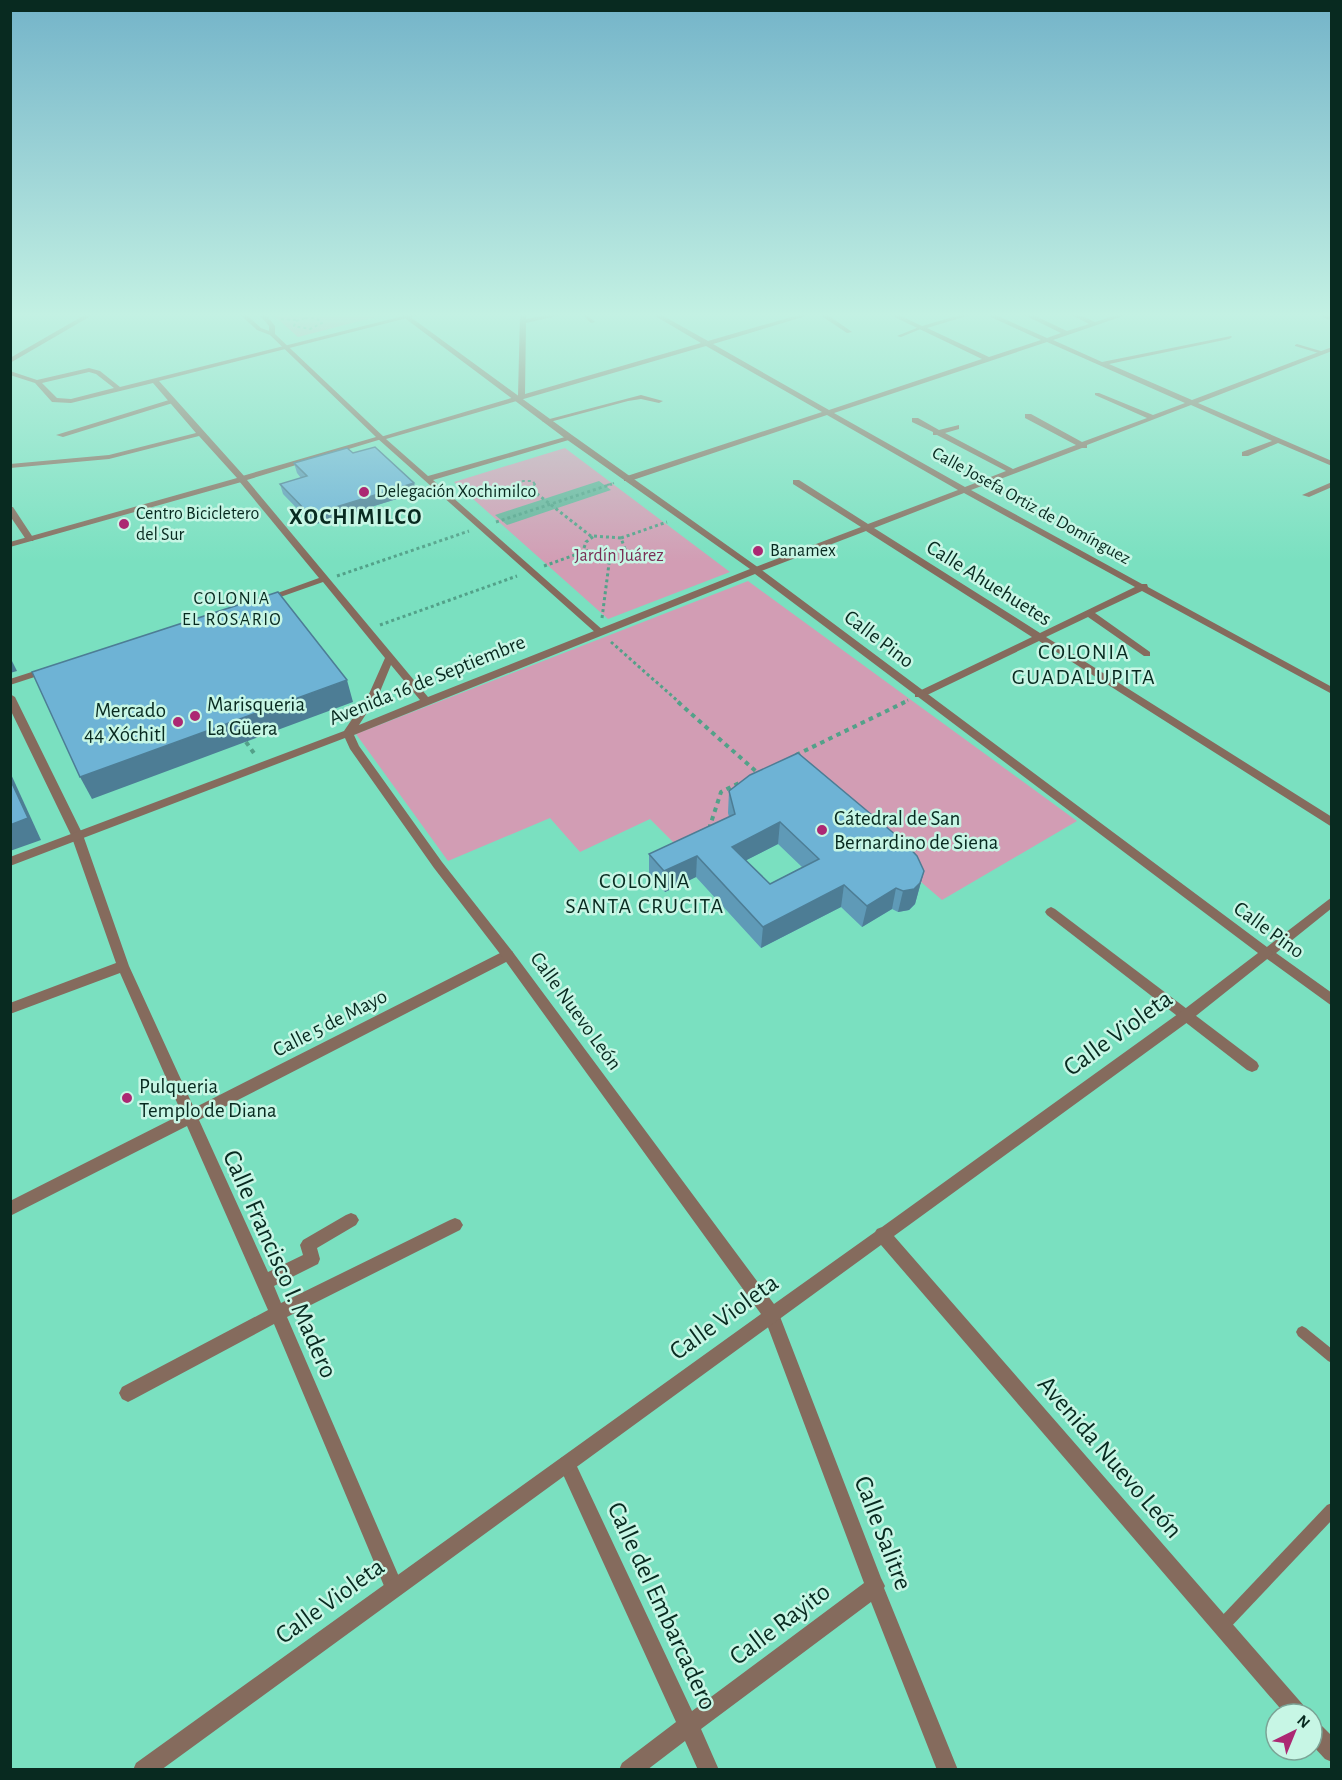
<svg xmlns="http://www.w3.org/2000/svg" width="1342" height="1780" viewBox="0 0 1342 1780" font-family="'Alegreya Sans',sans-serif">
<rect width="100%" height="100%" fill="#7ae0c0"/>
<g fill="#d29db4">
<polygon points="271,313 381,313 383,315 298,337"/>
<polygon points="565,448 730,572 608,619 454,482"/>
<polygon points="748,581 1077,821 942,900 795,774 734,835 688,857 650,819 580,852 550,818 448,861 356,734"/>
</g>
<polygon fill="#67b39b" points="599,481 611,490 507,525 495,515"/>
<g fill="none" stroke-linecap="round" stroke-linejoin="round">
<g stroke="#53a189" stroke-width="2" stroke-dasharray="3 3" stroke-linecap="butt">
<polyline points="278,313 295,316 310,313"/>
<polyline points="315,313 346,313"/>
<polygon points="305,318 316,318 322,323 310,329 294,326 296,321"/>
<polyline points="281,319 297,320"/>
<polyline points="517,485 523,481 533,481 535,485"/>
<polyline points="607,485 614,483"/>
</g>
<g stroke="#53a189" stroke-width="3" stroke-dasharray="3 3" stroke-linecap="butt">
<polyline points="519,484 519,489 536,487 534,484"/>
<polyline points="532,490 592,537"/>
<polyline points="496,522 612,484"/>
<path d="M594 536 621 538 625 549C612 558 596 561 584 548L586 542Z"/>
<polyline points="621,538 667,522"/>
<polyline points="544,566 586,551"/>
<polyline points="337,576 469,531"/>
<polyline points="602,618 610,556"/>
<polyline points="380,625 517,576"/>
<polyline points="611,642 680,703"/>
<polyline points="902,703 908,700"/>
</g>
<g stroke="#53a189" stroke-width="4" stroke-dasharray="4.5 4.5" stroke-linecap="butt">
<polyline points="678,702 760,775"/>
<polyline points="246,742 256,756"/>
<polyline points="796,755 905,702"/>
<polyline points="709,829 721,792 741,782"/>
</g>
<g fill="#856b5d" fill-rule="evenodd">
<polygon points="580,313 585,313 595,322 591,323"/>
<polygon points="919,327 923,328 901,337 897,336"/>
<polygon points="1297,344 1324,352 1324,353 1322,354 1295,346 1295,345"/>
<polygon points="1302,1326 1306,1328 1332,1349 1332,1363 1328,1361 1298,1336 1296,1332 1298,1328"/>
<polygon points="1332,1503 1332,1520 1227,1631 1222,1633 1217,1631 1215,1626 1217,1621 1327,1505"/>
</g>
<g fill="#856b5d" fill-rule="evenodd">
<polygon points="169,400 176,402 63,437 56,435"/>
<polygon points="10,507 13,507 34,539 33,541 27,541 10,516"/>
</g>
<g fill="#856b5d" fill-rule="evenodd">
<polygon points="88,313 96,313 10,363 10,358"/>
<path d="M415 313H427L159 381 245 477V481L10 547V542L237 478 199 436 109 459 10 468V464L109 455 196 433 153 383 71 403 52 402 35 383 10 375V371L37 380 89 368 100 371 120 387ZM89 372 96 374 114 388 71 399 57 398 42 383Z"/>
<path d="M520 313H526V319L556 313H570L526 323 525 394 701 343 650 313H658L708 341 805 313H816L713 344 829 410 982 359 886 313H895L922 326 966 313H977L927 328 989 357 1041 340 982 313H991L1047 338 1061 333 1020 313H1029L1067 331 1089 324 1068 313H1076L1095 322 1122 313H1132L1053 340 1102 362 1231 336 1232 337 1229 339 1109 364 1192 400 1332 347V351L1198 403 1332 461V466L1278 443 1248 456H1242V452L1272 441 1191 405 1087 445V448H1082L971 490 1142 584H1147L1148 587 1332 687V694L1142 591 1095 613 1150 652V656H1144L1088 617 1046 637 1332 817V827L1039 641 923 697H915V693L1032 637 866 531 759 572H753V568L861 527 793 484V480H799L868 524 958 490 827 415 630 481H624V477L822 412 706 346 386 439 428 476 572 435V439L433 480 605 632 603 634H597L377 438 518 396ZM1047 342 1185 403 1153 415 1099 393H1095V395L1147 418 1082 442 1031 414H1025V418L1076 445 1013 469 945 433 959 429V425L939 430 918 418H912V422L933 432V435H937L1006 471 965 487 834 413ZM964 493 1135 587 1040 633 874 528Z"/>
<polygon points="817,313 825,313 852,332 847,333"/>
<polygon points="1314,313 1323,313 1332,317 1332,321"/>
<polygon points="641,395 663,401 659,403 641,399 628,401 546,423 542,421"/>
<polygon points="1332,482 1332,487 1309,497 1302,495"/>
<polygon points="10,694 15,697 83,835 129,966 194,1108 504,951 512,951 514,955 512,959 199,1120 268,1272 303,1255 300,1245 303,1240 346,1215 351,1213 356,1215 359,1220 356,1225 317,1248 320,1259 318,1264 274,1286 281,1303 450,1220 455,1218 460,1220 463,1225 460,1230 287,1317 403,1586 401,1593 394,1595 387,1593 274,1324 134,1399 128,1402 122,1399 119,1393 122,1387 268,1310 187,1126 10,1216 10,1201 182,1114 120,973 10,1014 10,1003 116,963 71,835 10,709"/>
<polygon points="1332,897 1332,908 1276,953 1332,993 1332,1006 1263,956 1261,953 1263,950"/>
<polygon points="1051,907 1055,909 1257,1062 1259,1066 1257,1070 1252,1072 1247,1070 1047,915 1045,912 1047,909"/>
<polygon points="771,1306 777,1308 779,1314 881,1578 885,1586 884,1588 958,1770 937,1770 871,1602 701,1729 719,1770 698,1770 685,1741 647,1770 619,1770 622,1763 676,1722 561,1470 558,1464 561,1458 567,1455 573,1458 692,1711 864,1583 763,1314 765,1308"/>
</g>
<g fill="#856b5d" fill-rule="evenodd">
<path d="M238 313H245L261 328 269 331V326L258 313H265L275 326V334L385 438 247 480 428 697 750 569 566 439 398 313H405L572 435 759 568 1271 950 1273 953 1271 956 1192 1019 894 1236 1305 1707 1308 1714H1285L881 1245 161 1770H133L136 1763 761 1314 504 959 434 868 350 749 345 738 10 866V857L344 731 369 694 385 658 323 582 269 601H263L261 599 319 578 239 481V477L376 437 270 335 257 330ZM755 574 1258 953 1182 1011 882 1227 877 1229 875 1232 774 1304 512 951 442 862 359 746 354 735ZM391 665 420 700 359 725 379 694Z"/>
<polygon points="47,667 52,670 50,672 10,685 10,679"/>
<polygon points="1312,1720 1319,1723 1332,1736 1332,1762 1325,1759 1312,1745"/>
</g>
</g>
<g fill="#5f9ab7" fill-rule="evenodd">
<polygon points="353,453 414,483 416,493 313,525 283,494 280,484 301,478 297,473 294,463"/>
<path d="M729 791 924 871 915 904 909 910 898 912 892 909 862 927 841 907 761 948 696 877 665 892 649 876V854L729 817 728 813ZM778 844 802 867 770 884 746 860Z"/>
</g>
<g fill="#4d7d95">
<polygon points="414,483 416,493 313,525 310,515"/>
<polygon points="10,657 17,671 10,673"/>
<polygon points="347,680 353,702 92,799 80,777"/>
<polygon points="10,772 41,840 10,851"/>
<polygon points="780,822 778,844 731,868 732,847"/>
<polygon points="697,856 696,877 665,892 664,871"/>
<polygon points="924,871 915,904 909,910 898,912 903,891"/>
<polygon points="844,885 841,907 761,948 763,927"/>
<polygon points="896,888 892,909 862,927 867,906"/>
</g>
<g fill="#6eb3d5" stroke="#4d7d95" stroke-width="1.5" fill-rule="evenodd">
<polygon points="375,447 414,483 310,515 280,484 307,476 294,463 347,448 353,453"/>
<polygon points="278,592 347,680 80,777 32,672"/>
<path d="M798 753 903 841 917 856 924 871 920 883 914 889 903 891 896 888 867 906 844 885 763 927 697 856 664 871 649 854 735 814 729 791 750 775ZM780 822 819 859 770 884 732 847Z"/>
<polygon points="10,779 28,818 10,825"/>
</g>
<linearGradient id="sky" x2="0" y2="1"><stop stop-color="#74b4c9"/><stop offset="0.56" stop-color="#c3f1e3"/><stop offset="1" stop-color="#c3f1e3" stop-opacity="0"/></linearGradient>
<rect width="1342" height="562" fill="url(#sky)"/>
<g fill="#ac2873" stroke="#c7f6e5" stroke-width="2">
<circle cx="364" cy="492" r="6"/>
<circle cx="124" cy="524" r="6"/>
<circle cx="758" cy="551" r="6"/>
<circle cx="195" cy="716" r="6"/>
<circle cx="178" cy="722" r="6"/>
<circle cx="822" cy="830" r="6"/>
<circle cx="127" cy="1098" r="6"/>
</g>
<g text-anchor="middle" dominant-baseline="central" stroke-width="5" stroke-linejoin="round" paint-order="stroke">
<g font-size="18" fill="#082a20" stroke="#c7f6e5" text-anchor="start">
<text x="376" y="492">Delegación Xochimilco</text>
<text x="136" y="514">Centro Bicicletero<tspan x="136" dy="21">del Sur</tspan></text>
<text x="770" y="551">Banamex</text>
</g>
<g font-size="18" fill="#082a20" stroke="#c7f6e5">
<text transform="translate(1031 506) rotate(29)">Calle Josefa Ortiz de Domínguez</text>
</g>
<g font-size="18" fill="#7a2e55" stroke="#c7f6e5">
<text x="619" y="556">Jardín Juárez</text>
</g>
<g font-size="18" letter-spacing="1.5" fill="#082a20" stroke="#c7f6e5">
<text x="232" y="599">COLONIA<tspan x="232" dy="21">EL ROSARIO</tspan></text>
</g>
<g font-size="21" fill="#082a20" stroke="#c7f6e5">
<text transform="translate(989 583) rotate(32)">Calle Ahuehuetes</text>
<text transform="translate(879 639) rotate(37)">Calle Pino</text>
<text transform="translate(427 680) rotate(-22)">Avenida 16 de Septiembre</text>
<text transform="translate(1269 930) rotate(36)">Calle Pino</text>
<text transform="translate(576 1011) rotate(54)">Calle Nuevo León</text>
<text transform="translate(330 1023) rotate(-27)">Calle 5 de Mayo</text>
</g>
<g font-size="21" fill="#082a20" stroke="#c7f6e5" text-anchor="start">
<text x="207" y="704">Marisqueria<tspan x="207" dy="24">La Güera</tspan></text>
<text x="166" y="710" text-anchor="end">Mercado<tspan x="166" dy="24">44 Xóchitl</tspan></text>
<text x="834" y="818">Cátedral de San<tspan x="834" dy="24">Bernardino de Siena</tspan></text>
<text x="139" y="1086">Pulqueria<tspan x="139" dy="24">Templo de Diana</tspan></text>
</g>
<g font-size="22" font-weight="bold" letter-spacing="1.5" fill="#082a20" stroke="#c7f6e5">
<text x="356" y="517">XOCHIMILCO</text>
</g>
<g font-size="22" letter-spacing="1.5" fill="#082a20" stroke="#c7f6e5">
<text x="1084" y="652">COLONIA<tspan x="1084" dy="25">GUADALUPITA</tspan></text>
<text x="645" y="881">COLONIA<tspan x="645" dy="25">SANTA CRUCITA</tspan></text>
</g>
<g font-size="26" fill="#082a20" stroke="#c7f6e5">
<text transform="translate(1118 1033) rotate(-36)">Calle Violeta</text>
<text transform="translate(280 1264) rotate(66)">Calle Francisco I. Madero</text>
<text transform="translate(724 1317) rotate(-36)">Calle Violeta</text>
<text transform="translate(1110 1457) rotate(49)">Avenida Nuevo León</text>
<text transform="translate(883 1533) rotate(69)">Calle Salitre</text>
<text transform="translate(330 1601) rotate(-36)">Calle Violeta</text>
<text transform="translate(662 1606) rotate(65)">Calle del Embarcadero</text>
<text transform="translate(780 1624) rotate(-37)">Calle Rayito</text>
</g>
</g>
<rect width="1342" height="1780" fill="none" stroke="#082a20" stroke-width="24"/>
<g transform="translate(1294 1732) rotate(43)"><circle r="28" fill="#c7f6e5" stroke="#7ba496" stroke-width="1.5"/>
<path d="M0-4.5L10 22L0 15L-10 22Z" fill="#ac2873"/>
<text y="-9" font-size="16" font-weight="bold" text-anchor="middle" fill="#082a20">N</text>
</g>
</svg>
